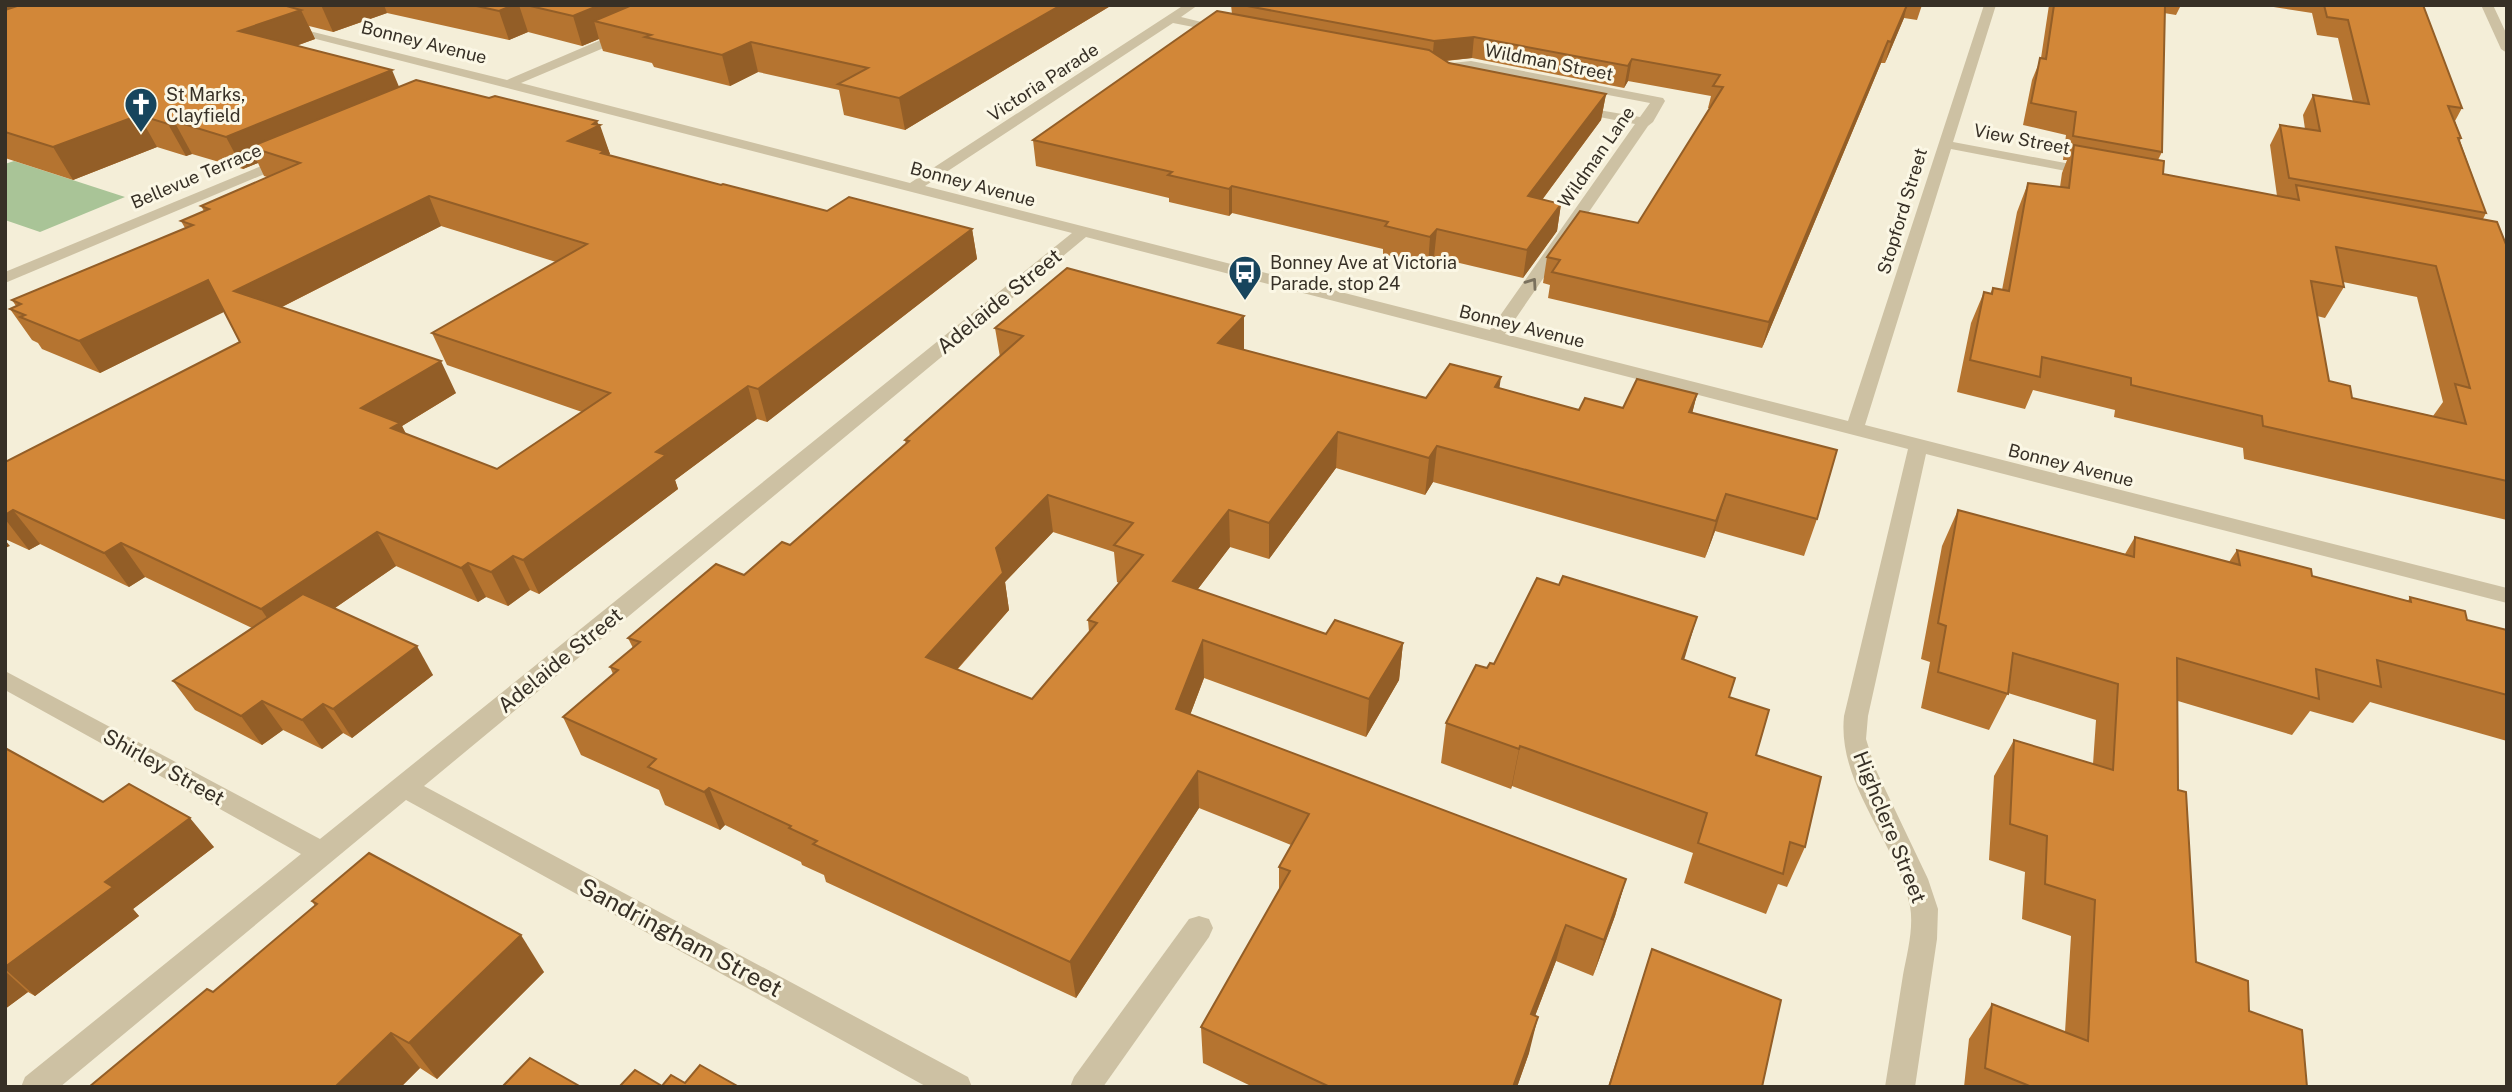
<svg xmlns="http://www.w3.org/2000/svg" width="2512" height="1092" viewBox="0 0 2512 1092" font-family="'Public Sans',sans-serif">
<rect width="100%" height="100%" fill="#f4eed8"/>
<polygon fill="#a9c497" points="14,161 125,197 40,232 5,220 5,164"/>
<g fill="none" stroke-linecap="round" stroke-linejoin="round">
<g fill="#cdc1a3" fill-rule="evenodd">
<path d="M1184 5H1198L1181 17 1230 29 1224 33 1173 23 925 186 1490 330 1635 124 1569 111V105L1640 117 1650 103 1471 69 1435 72 1429 68 1431 65 1471 61 1663 98 1665 101 1653 122 1648 126 1505 334 1848 421 1984 5H1996L1953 142 2092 168 2099 172 2092 176 1951 149 1865 425 2507 588V603L1926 454 1868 716 1866 739 1875 768 1928 879 1938 909 1937 939 1915 1087H1885C1891 1050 1897 1013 1903 975 1907 954 1914 928 1910 906 1896 841 1837 784 1844 716L1908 449 1086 237 424 786 968 1077 972 1087H927L406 800 60 1087H21L25 1077 301 854 5 690V671L320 839 1072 233 281 30V24L507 80 624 30H632V36L521 83 910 183Z"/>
<polygon points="2481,5 2493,5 2507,35 2507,53 2501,49"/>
<polygon points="288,155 295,159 293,162 5,283 5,272"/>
<polygon points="1199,916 1209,919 1213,928 1209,937 1103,1087 1070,1087 1074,1077 1189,919"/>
</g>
</g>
<g fill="#b57430" fill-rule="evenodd">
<path d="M5 5H1112L905 130 844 115 839 90 758 72 730 86 654 67 652 63 603 51 599 39 582 46 528 32 509 40 387 13 333 32 309 26 315 39 296 46 399 87 598 125 610 154 608 155 721 185 827 211 972 229 977 259 767 422 757 419 675 480 678 489 539 594 530 590 508 606 486 597 478 602 396 566 335 608 433 675 352 738 343 733 322 749 283 730 262 745 195 710 173 681 252 628 145 577 129 587 40 544 29 550 5 539V462L240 342 224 311 100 373 42 349 38 343 32 340 10 309 16 306 12 300 185 228 181 221 204 211 201 206 267 177 264 176 258 163 243 169 192 154 186 156 157 147 73 180 5 158ZM441 226 556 262 432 333 447 365 582 412 497 469 406 434 402 426 456 393 282 307Z"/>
<polygon points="1231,5 1922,5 1917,20 1904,18 1885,63 1881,63 1762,348 1548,298 1550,285 1543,283 1547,257 1638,223 1710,108 1708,108 1711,96 1628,81 1624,88 1472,58 1446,61 1449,63 1606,94 1601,120 1542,200 1561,204 1557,231 1523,278 1434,257 1428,265 1383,254 1383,249 1232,213 1229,216 1169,202 1169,198 1036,166 1033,140 1232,14"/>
<path d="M2049 5H2181L2176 15 2164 13 2162 152 2158 160 2163 174 2277 196 2270 145 2280 125 2305 129 2303 115 2313 95 2353 102 2338 38 2317 35 2312 13 2261 5H2423L2462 108 2455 121 2461 138 2460 141 2486 213 2483 219 2507 247V520L2244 459 2243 448 2114 417 2115 410 2033 390 2025 409 1957 392 1971 323 1984 292 1990 294 1993 288 2002 290 2017 212 2028 183 2060 187 2062 173 2067 160H2063L2066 135 2023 125 2032 80 2041 58ZM2343 282 2417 297 2443 402 2433 416 2352 398 2329 381 2317 316 2325 318 2344 287Z"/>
<path d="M1244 316V350L1426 398 1499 388 1579 410 1623 408 1697 394 1692 413 1817 519 1804 556 1715 531 1705 558 1433 482 1425 495 1336 468 1269 559 1230 547 1197 590 1326 634 1403 643 1399 680 1366 737 1204 678 1190 715 1626 879 1615 916 1593 976 1556 961 1535 1016 1529 1053 1517 1087H1253L1203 1063 1201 1027 1279 891V867L1291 845 1199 808 1076 998 826 882 824 875 802 865 801 862 725 825 720 830 665 805 659 790 581 755 563 717 613 674 610 667 633 648 628 638 744 575 790 545 906 444 905 440 1000 357 995 328ZM1053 532 1114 552 1117 582 1119 583 1088 620 1089 632 1032 699 957 670 1009 610 1005 582Z"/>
<polygon points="1958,510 2125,554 2135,537 2229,562 2237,550 2312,576 2408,601 2410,597 2467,620 2507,630 2507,741 2370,702 2353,723 2310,711 2292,735 2178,701 2178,790 2196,962 2249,1011 2307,1087 1964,1087 1969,1039 1992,1004 2065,1032 2071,936 2022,919 2025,872 1989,860 1994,776 2014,740 2093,764 2096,720 2008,693 1989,730 1921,708 1930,662 1921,659 1942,546"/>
<polygon points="1684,660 1756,755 1805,847 1787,887 1778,884 1766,914 1684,883 1693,853 1512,786 1511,789 1441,763 1446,723 1487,668 1494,664"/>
<polygon points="5,748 103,802 214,847 133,909 139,916 35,996 28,992 5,1009"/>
<polygon points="312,901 544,972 437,1079 420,1068 401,1087 89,1087 213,992 315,906"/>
<polygon points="1652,949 1762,1087 1608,1087"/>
</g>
<g fill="#935e27">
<polygon points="5,5 88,5 5,31"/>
<polygon points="321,5 384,5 387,13 333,32"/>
<polygon points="513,5 519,5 528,32 509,40 499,11"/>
<polygon points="600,5 678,5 594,21 599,39 582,46 573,16"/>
<polygon points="1061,5 1112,5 905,130 899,98"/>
<polygon points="1907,5 1904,18 1885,63 1891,42"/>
<polygon points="301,10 315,39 254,61 239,31"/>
<polygon points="1474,37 1472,58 1432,62 1434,41"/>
<polygon points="1888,41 1881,63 1762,348 1769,322"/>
<polygon points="751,42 758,72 730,86 722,55"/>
<polygon points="1632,59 1628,81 1624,88 1628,66"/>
<polygon points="392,70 405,101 250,147 258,163 243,169 226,137"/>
<polygon points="1606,94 1601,120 1524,224 1528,196"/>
<polygon points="139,115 157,147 73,180 53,147"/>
<polygon points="174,121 192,154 186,156 168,124"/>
<polygon points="597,121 599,126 600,125 610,154 606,156 568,141"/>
<polygon points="1232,186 1232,213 1229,216 1229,189"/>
<polygon points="429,196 441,226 252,322 234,291"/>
<polygon points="1561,204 1557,231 1523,278 1527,250"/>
<polygon points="972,229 977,259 767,422 758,389"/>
<polygon points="1437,229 1434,257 1428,265 1430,237"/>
<polygon points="208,280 226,311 100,373 79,341"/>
<polygon points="1244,316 1244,350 1218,343"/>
<polygon points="441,361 456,393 402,426 417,456 361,408"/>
<polygon points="1501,377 1496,412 1495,387"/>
<polygon points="748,386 757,419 675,480 678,489 539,594 523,560 656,452"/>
<polygon points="1697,394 1688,430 1689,412"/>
<polygon points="1338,432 1336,468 1269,559 1269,523"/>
<polygon points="1437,446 1433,482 1425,495 1429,458"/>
<polygon points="1726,494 1715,531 1705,558 1716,521"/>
<polygon points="1048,495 1053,532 1005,582 1009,610 934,695 926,657 996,548"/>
<polygon points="13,510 40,544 29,550 5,519 5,515"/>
<polygon points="1229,510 1230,547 1175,619 1173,581"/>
<polygon points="377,532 396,566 284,643 261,609"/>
<polygon points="5,540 10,546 5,548"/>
<polygon points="121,543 145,577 129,587 104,553"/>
<polygon points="513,556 530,590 508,606 491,572"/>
<polygon points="468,563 486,597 478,602 461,568"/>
<polygon points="1697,617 1685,657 1670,700 1682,659"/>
<polygon points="1203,640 1204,678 1178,747 1176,709"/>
<polygon points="1403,643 1399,680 1366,737 1369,699"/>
<polygon points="417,646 433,675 352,738 333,709"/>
<polygon points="262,701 283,730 262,745 241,716"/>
<polygon points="323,704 343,733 322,749 302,720"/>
<polygon points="1520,746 1512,786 1511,789 1519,749"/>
<polygon points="1198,771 1199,808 1076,998 1070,962"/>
<polygon points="709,788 725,825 720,830 704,792"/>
<polygon points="190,818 214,847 133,909 139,916 35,996 5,969 5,967 105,882"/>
<polygon points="1626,879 1615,916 1593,976 1604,940"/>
<polygon points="1566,925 1556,961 1522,1050 1531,1014"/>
<polygon points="521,935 544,972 437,1079 409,1043"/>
<polygon points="5,971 28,992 5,1009"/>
<polygon points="1538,1017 1529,1053 1517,1087 1513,1087"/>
<polygon points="391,1033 420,1068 401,1087 335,1087"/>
</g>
<g fill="#d28738" stroke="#935e27" stroke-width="2" fill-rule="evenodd">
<polygon points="20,5 283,5 301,10 239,31 392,70 226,137 174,121 168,124 139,115 53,147 5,132 5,10"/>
<polygon points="472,5 513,5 499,11"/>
<polygon points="526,5 600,5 573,16"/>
<polygon points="632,5 1061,5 899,98 838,84 868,68 751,42 722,55 645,37 651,35 594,21"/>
<polygon points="1242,5 1907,5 1891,42 1888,41 1769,322 1552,272 1560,260 1547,257 1580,211 1638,223 1723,87 1713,86 1720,75 1632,59 1628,66 1474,37 1434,41"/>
<polygon points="2054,5 2165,5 2162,152 2073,136 2076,112 2031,103 2040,58 2046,59"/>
<polygon points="2324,5 2423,5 2462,108 2448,106 2461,138 2458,138 2486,213 2289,178 2280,125 2320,131 2313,95 2369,104 2348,20 2327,17"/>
<polygon points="1217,11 1429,50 1449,63 1606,94 1528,196 1561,204 1527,250 1437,229 1430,237 1385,226 1388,222 1232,186 1229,189 1168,175 1172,172 1033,140"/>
<path d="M416 80 489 98 495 96 597 121 593 124 600 125 568 141 604 151 601 153 721 185 723 184 827 211 849 197 972 229 758 389 748 386 656 452 666 455 523 560 513 556 491 572 468 563 461 568 377 532 261 609 121 543 104 553 13 510 5 515V462L240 342 208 280 79 341 20 317 25 315 10 309 21 304 12 300 193 225 181 221 209 209 201 206 300 163 250 147ZM429 196 587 244 432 333 610 393 497 469 391 428 400 423 361 408 441 361 234 291Z"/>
<path d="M2074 145 2164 161 2163 174 2299 200 2296 185 2497 222 2507 247V481L2263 426 2262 416 2131 385V378L2042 357 2040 377 1970 360 1984 292 1992 294 1993 288 2009 291 2028 183 2069 188ZM2336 247 2436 266 2470 388 2455 384 2466 424 2352 398 2350 386 2329 381 2311 281 2344 287Z"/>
<path d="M1067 268 1244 316 1218 343 1426 398 1450 364 1501 377 1495 387 1579 410 1585 398 1623 408 1637 379 1697 394 1689 412 1837 450 1817 519 1726 494 1716 521 1437 446 1429 458 1338 432 1269 523 1229 510 1173 581 1326 634 1335 620 1403 643 1369 699 1203 640 1176 709 1626 879 1604 940 1566 925 1531 1014 1538 1017 1513 1087H1330L1201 1027 1290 871 1279 867 1309 814 1198 771 1070 962 813 844 817 841 789 828 791 826 709 788 704 792 648 767 656 759 563 717 618 670 610 667 640 642 628 638 716 564 744 575 782 542 790 545 909 441 905 440 1023 336 995 328ZM1048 495 1133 523 1114 545 1143 555 1088 620 1097 623 1032 699 926 657 1003 573 996 548Z"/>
<polygon points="1958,510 2134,557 2135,537 2240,565 2237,550 2311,569 2312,576 2411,602 2410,597 2465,611 2467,620 2507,630 2507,695 2377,660 2381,687 2316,669 2319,699 2177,658 2178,790 2186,792 2196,962 2248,981 2249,1011 2302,1030 2307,1087 2032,1087 1985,1068 1992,1004 2088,1041 2095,900 2045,884 2047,836 2010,824 2014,740 2113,770 2118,684 2013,653 2008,694 1938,672 1946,626 1938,623"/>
<polygon points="1563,576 1697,617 1682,659 1735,678 1729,697 1769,710 1756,755 1821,777 1805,847 1790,842 1783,874 1698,843 1707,813 1520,746 1519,749 1446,723 1476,665 1487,668 1490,663 1494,664 1537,578 1559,585"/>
<polygon points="303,594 417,646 333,709 323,704 302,720 262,701 241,716 173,681"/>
<polygon points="5,748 103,802 129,784 190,818 105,882 113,887 5,967"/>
<polygon points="369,853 521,935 409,1043 391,1033 335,1087 89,1087 207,989 213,992 317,904 312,901"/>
<polygon points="1652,949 1781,1000 1762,1087 1609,1087"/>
<polygon points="530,1058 581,1087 502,1087"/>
<polygon points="700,1065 739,1087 619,1087 635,1070 662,1086 671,1075 685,1083"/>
</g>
<defs><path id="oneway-chevron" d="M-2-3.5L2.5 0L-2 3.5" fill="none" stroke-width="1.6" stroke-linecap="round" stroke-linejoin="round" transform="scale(1.75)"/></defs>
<use stroke="#7a715e" href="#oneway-chevron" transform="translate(1532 283) rotate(-55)"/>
<defs>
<symbol id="church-pin" viewBox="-11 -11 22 30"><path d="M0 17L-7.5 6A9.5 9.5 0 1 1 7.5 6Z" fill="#17455d" stroke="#fbf7e5"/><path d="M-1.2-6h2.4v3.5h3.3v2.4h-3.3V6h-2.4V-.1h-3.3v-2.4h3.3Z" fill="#fff"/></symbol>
<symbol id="bus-pin" viewBox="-11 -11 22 30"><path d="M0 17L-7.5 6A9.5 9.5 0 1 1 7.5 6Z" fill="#17455d" stroke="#fbf7e5"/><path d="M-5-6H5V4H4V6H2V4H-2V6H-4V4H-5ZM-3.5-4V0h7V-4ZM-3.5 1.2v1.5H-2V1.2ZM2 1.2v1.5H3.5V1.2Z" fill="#fff"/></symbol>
</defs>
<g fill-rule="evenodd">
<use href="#church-pin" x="122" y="85" width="38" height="52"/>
<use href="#bus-pin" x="1226" y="253" width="38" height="52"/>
</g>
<g text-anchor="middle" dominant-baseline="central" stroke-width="6" stroke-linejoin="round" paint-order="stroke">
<g font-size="18" fill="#373026" stroke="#fbf7e5">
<text transform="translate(424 42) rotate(14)">Bonney Avenue</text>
<text transform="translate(1549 62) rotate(11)">Wildman Street</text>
<text transform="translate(1043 82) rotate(-33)">Victoria Parade</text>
<text transform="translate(2022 139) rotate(11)">View Street</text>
<text transform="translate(1596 157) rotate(-55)">Wildman Lane</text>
<text transform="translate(196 176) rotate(-23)">Bellevue Terrace</text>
<text transform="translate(973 184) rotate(15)">Bonney Avenue</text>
<text transform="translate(1902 211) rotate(-73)">Stopford Street</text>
<text transform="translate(1522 326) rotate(14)">Bonney Avenue</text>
<text transform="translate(2071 465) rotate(14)">Bonney Avenue</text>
</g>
<g font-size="18" fill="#373026" stroke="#fbf7e5" text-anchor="start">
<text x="166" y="94">St Marks,<tspan x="166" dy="21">Clayfield</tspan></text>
<text x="1270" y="262">Bonney Ave at Victoria<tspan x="1270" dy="21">Parade, stop 24</tspan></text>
</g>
<g font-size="21" fill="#373026" stroke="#fbf7e5">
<text transform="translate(999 301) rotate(-39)">Adelaide Street</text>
<text transform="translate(560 660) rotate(-39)">Adelaide Street</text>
<text transform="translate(164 767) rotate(29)">Shirley Street</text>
<text transform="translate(1890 827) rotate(68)">Highclere Street</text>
</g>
<g font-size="24" fill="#373026" stroke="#fbf7e5">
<text transform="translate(681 937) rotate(28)">Sandringham Street</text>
</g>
</g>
<rect width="2512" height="1092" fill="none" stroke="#373026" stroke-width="14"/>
</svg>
